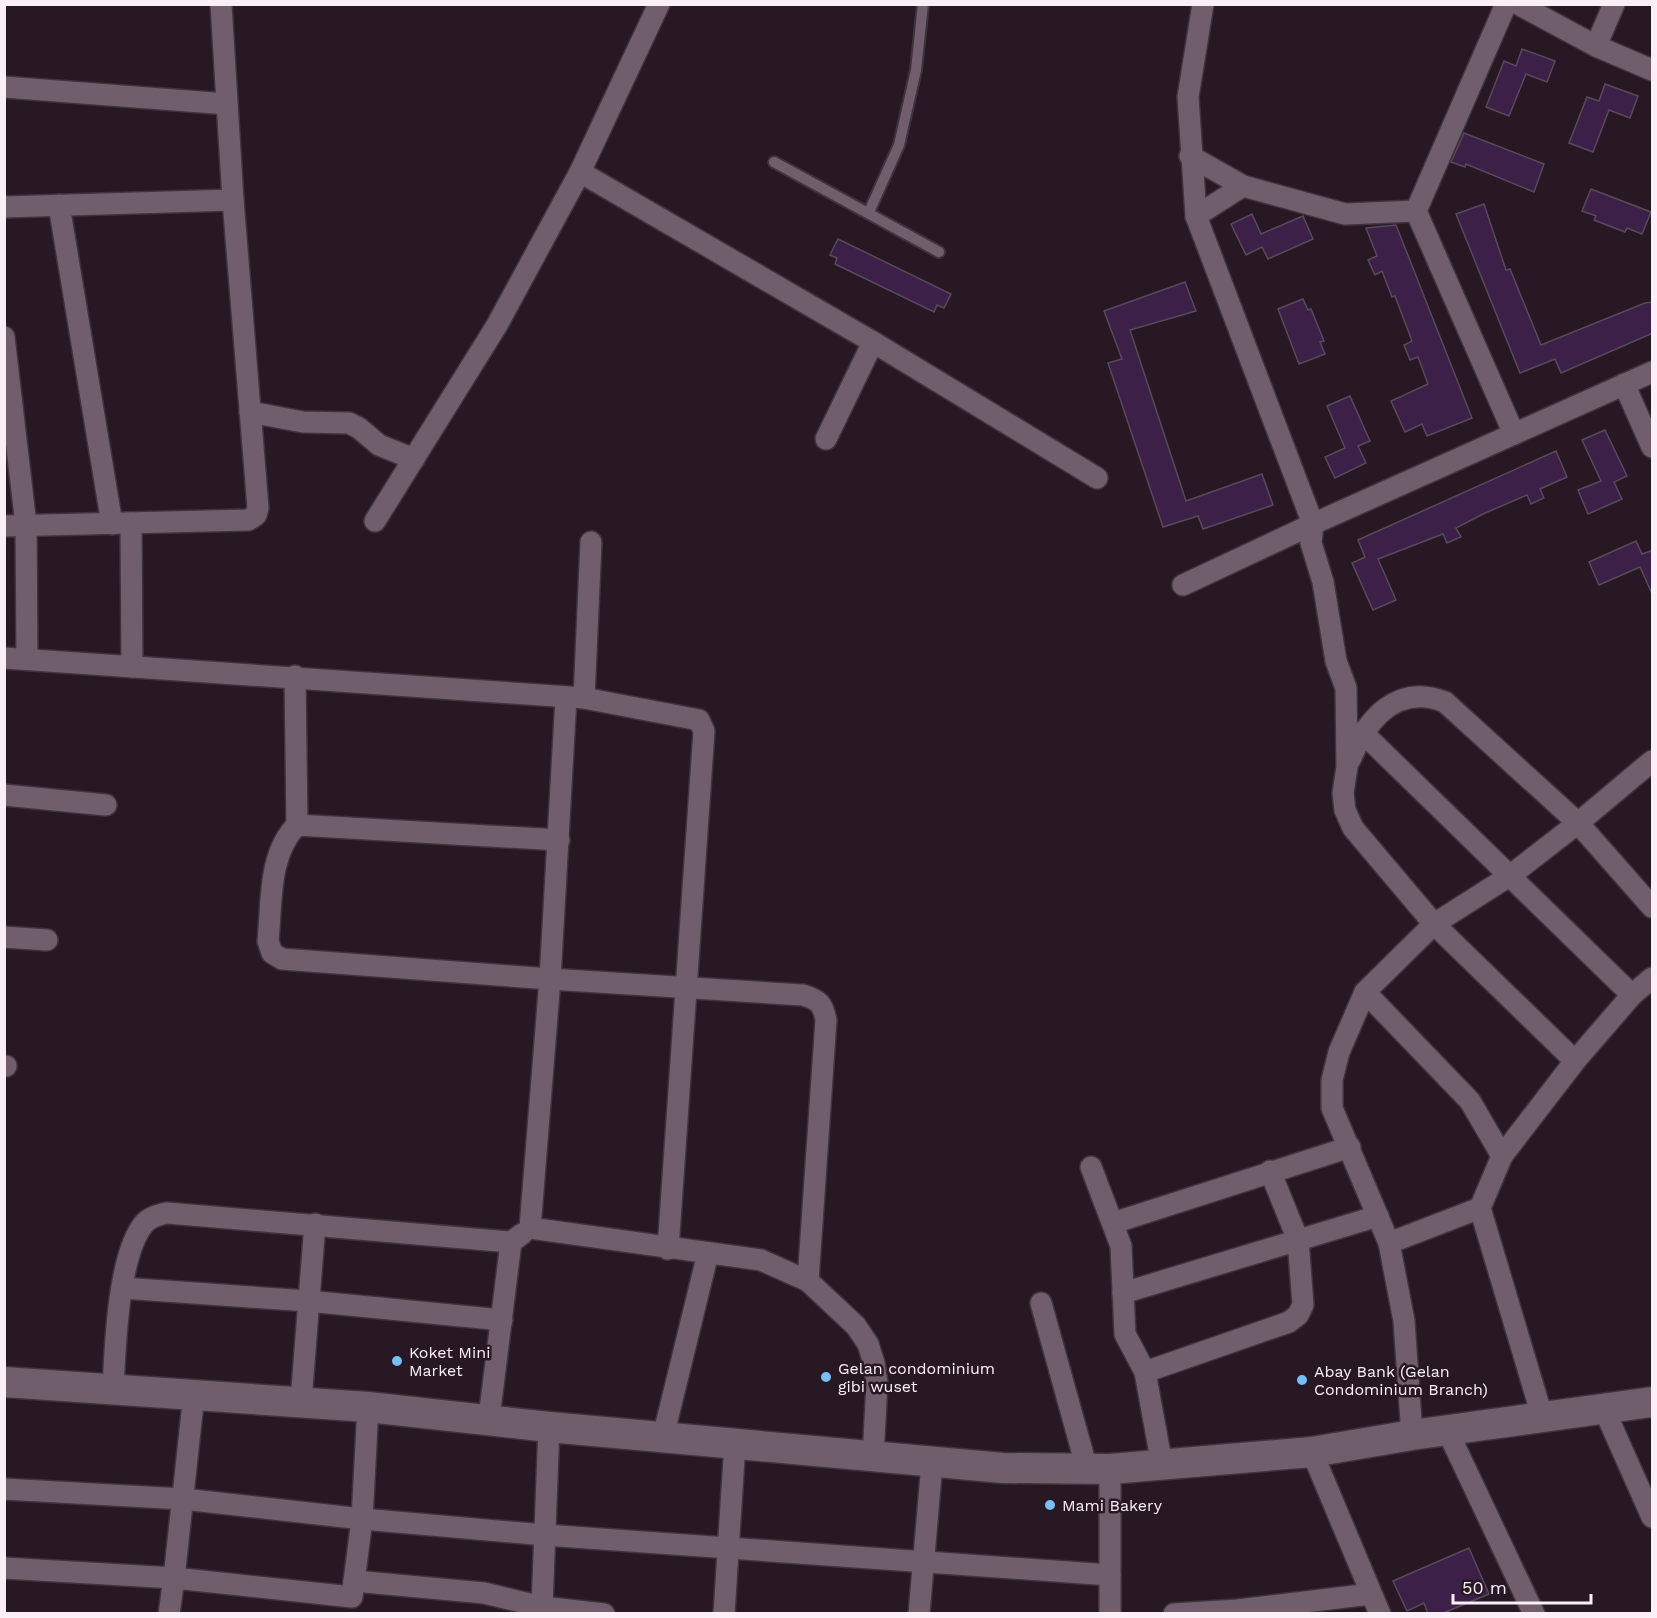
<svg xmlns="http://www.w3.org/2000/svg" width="1657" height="1618" viewBox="0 0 1657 1618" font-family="'Work Sans',sans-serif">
<rect width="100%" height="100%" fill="#271824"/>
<g fill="#3d2047" stroke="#564a5b" stroke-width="1.5">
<polygon points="1522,49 1555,61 1547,82 1526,74 1509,116 1486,107 1504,61 1516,66"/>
<polygon points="1605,84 1638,96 1630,118 1609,110 1593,152 1569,143 1587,97 1599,101"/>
<polygon points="1464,133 1544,164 1534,192 1466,164 1465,167 1451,162"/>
<polygon points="1591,189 1651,212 1642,234 1627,228 1625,232 1594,220 1596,216 1582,211"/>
<polygon points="1484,204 1506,270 1510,269 1541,345 1645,303 1653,302 1653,333 1561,373 1555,359 1520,373 1456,214"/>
<polygon points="1252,214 1261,234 1303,216 1313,239 1268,259 1262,247 1246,255 1231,224"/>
<polygon points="1396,225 1472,418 1427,436 1422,424 1405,432 1391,401 1428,384 1418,357 1410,360 1404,345 1412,341 1395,296 1392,297 1382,271 1375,275 1368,260 1377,256 1366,228"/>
<polygon points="838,239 951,294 944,308 937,305 934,312 835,264 837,258 830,255"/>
<polygon points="1185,282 1196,311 1130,330 1186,501 1262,474 1273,505 1203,529 1198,516 1163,527 1108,363 1122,359 1104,311"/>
<polygon points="1303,299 1308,310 1311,309 1324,341 1320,342 1325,354 1299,364 1278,309"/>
<polygon points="1350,396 1370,441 1358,446 1366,463 1335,478 1325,457 1345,448 1327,406"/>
<polygon points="1605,430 1627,476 1614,482 1622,499 1588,514 1578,490 1601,481 1582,440"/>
<polygon points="1556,451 1567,477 1540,489 1544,498 1531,504 1527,495 1483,514 1456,528 1461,537 1447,543 1443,534 1378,559 1396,600 1373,610 1352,563 1365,557 1358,540"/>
<polygon points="1636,541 1642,554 1653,550 1653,596 1640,567 1599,585 1589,562"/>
<polygon points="1469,1548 1489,1594 1441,1614 1428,1614 1424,1603 1407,1611 1393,1581"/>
</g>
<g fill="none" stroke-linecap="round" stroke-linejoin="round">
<defs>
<g id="lane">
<polyline points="774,162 939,252"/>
<polyline points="869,212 899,145 916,70 923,4"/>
</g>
<g id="street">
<polyline points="1203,4 1188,97 1196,216 1313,524 1652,372"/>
<polyline points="1506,4 1416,211 1514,434"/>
<polyline points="1518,4 1596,46 1652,70"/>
<polyline points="1596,46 1614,4"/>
<polyline points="4,87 227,104"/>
<polyline points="1190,156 1243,186 1345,214 1416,211"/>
<polyline points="580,172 873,342 1097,478"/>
<polyline points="59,205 112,524"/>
<polyline points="4,207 233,200"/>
<polyline points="1196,216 1243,186"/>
<polyline points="4,337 26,525 27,659"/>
<polyline points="1624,384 1652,447"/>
<polyline points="250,412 303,422 349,423 359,428 379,445 414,459"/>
<polyline points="826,439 873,342"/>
<polyline points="375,521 497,325 580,172 659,4"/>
<polyline points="131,523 132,667"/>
<polyline points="1313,524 1311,543 1323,582 1336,661 1346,688 1347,767 1343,793 1345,810 1353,828 1434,924 1365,992 1339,1052 1332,1080 1332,1108 1389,1243 1404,1321 1412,1435"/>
<polyline points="4,526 248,520 256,515 258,508 233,200 221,4"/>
<polyline points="1183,585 1313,524"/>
<polyline points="4,658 584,698 699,720 704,731 668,1249"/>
<polyline points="295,676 297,825"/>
<polyline points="566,698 550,979 530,1228 761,1260 808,1281 856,1326 868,1344 874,1363 877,1383 873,1457"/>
<polyline points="584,698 591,542"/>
<polyline points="1362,732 1632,995"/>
<path d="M1350 760C1367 719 1397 683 1445 702L1578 823 1652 761"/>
<polyline points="4,795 106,805"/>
<path d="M559 840 297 825C268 854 272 902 268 941L272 953 282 959 550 979 803 995C819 1000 823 1004 826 1020L808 1281"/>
<polyline points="4,937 47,940"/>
<polyline points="1365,992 1470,1101 1502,1156"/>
<polyline points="1575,1061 1434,924 1511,875 1578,823 1652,907"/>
<polyline points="4,1066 6,1066"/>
<polyline points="1091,1167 1121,1246 1125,1334 1145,1372 1162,1465"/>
<polyline points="1113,1223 1350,1147"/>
<polyline points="1389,1243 1480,1208"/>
<polyline points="122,1288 308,1301 502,1320"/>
<polyline points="1123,1293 1378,1216"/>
<polyline points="1041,1303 1087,1469"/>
<polyline points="1145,1372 1289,1322 1298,1315 1303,1305 1298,1240 1270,1171"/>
<path d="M113 1389C115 1348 118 1257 143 1225 149 1217 158 1215 167 1213L511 1242"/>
<polyline points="301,1401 315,1224"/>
<polyline points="1604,1409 1652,1517"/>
<polyline points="1542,1416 1480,1208 1502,1156 1575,1061 1632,995 1652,978"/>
<polyline points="489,1418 511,1242 522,1234"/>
<polyline points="1448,1432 1534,1614"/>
<polyline points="663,1437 708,1253"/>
<polyline points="1312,1452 1380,1614"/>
<polyline points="4,1489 183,1499 362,1519 545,1535 1110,1575"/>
<polyline points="4,1568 174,1578 194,1394"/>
<polyline points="354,1581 484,1593 542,1607 549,1427"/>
<polyline points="169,1614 174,1578 352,1597 362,1519 368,1407"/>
<polyline points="541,1614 542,1607 604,1614"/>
<polyline points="724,1614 735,1443"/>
<polyline points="919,1614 932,1463"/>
<polyline points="1110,1614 1110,1469"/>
<polyline points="1174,1614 1237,1610 1371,1594"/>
</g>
<polyline id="secondary" points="4,1382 368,1407 549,1427 1003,1468 1110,1469 1312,1452 1412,1435 1652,1402"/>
</defs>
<use href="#lane" stroke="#3f333c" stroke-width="14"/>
<use href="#street" stroke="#3f333c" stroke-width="24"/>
<use href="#secondary" stroke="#3f333c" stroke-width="33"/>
<use href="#lane" stroke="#705e6c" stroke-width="10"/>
<use href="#street" stroke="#705e6c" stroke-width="21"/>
<use href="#secondary" stroke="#705e6c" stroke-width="30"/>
</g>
<g fill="#74c0f6" stroke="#271824" stroke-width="2">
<circle cx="397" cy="1361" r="6"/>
<circle cx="826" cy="1377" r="6"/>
<circle cx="1302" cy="1380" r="6"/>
<circle cx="1050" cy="1505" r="6"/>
</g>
<g text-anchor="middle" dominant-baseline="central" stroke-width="5" stroke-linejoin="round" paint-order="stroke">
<g font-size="16" fill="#faeff7" stroke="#271824" text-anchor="start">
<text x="409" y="1352">Koket Mini<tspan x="409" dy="18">Market</tspan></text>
<text x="838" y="1368">Gelan condominium<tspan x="838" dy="18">gibi wuset</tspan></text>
<text x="1314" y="1371">Abay Bank (Gelan<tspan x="1314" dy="18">Condominium Branch)</tspan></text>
<text x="1062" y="1505">Mami Bakery</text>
</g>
</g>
<rect width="1657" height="1618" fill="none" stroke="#faeff7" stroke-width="12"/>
<path d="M1453 1594v9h138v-9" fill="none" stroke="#faeff7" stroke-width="3"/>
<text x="1462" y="1594" font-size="18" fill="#faeff7" stroke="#271824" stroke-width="4.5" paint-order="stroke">50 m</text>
</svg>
